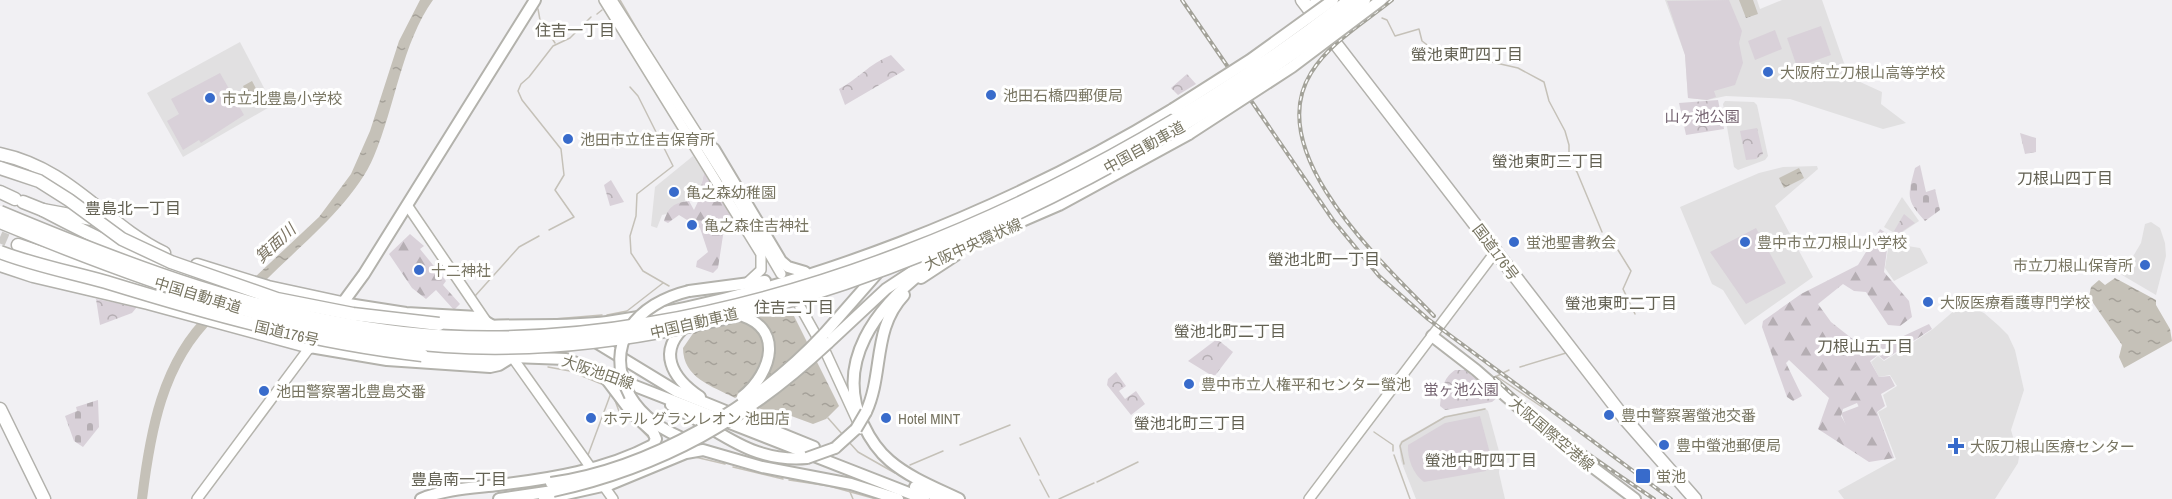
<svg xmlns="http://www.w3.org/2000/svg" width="2172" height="499" viewBox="0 0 2172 499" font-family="'Archivo Narrow','Noto Sans JP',sans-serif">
<defs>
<pattern id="forest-firs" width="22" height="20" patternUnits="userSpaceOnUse" patternTransform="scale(1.5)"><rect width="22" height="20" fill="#d9d1d9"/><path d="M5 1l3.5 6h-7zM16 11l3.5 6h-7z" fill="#b5aeb3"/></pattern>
<pattern id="cemetery-stones" width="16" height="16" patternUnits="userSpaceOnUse" patternTransform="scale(1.5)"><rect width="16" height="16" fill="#d9d1d9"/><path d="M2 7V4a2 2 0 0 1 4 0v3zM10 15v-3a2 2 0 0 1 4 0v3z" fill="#b5aeb3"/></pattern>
<pattern id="park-crowns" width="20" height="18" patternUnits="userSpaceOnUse" patternTransform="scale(1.5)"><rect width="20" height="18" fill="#d9d1d9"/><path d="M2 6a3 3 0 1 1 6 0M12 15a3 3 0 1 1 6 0" fill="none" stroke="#b5aeb3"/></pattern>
<pattern id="water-ripples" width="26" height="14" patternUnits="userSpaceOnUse" patternTransform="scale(1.5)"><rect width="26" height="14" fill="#c5c1b8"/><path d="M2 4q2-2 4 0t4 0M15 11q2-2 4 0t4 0" fill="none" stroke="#a5a199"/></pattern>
</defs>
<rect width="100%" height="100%" fill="#f1f0f3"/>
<g fill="#e1e0e1">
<polygon points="1665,0 1757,0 1760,9 1782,0 1822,0 1844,63 1858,81 1882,92 1881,104 1906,123 1883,129 1790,99 1726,96 1707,100 1688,98 1685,55"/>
<polygon points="240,42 273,105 183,157 147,93"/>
<polygon points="1725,101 1754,102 1757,105 1768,156 1765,160 1738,170 1734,167 1723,104"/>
<polygon points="693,156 704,173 701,186 671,213 662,215 657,228 651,226 655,187"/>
<polygon points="1817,166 1818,169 1775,206 1813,277 1745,325 1723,290 1712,284 1680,207 1759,173 1783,167"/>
<polygon points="1902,197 1919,221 1898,235 1884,227"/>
<polygon points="2151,222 2160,228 2165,243 2166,256 2156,295 2122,275 2141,243 2145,224"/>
<polygon points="1889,243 1920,248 1928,263 1894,281 1885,268"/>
<polygon points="1963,303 1984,313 1999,326 2008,335 2015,350 2024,390 2011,430 2019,457 2018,463 1995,499 1844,499 1838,491 1896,459 1878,412 1887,407 1883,395 1897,386 1890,375 1879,377 1871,362 1878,356 1884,361 1900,351 1933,329"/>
<polygon points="1485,408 1488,411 1500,455 1499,473 1505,499 1416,499 1401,461 1399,445 1401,441 1445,416"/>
</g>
<g fill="#d9d1d9">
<polygon points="1729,0 1742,31 1739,43 1743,63 1735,85 1714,91 1716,97 1707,100 1688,98 1685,55 1667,1"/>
<polygon points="1821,26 1831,55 1797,67 1787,38"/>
<polygon points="1775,30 1782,49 1755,60 1748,41"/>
<polygon points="220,73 244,115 201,143 199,140 183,150 167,121 179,114 171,99"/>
<polygon points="1756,228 1786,283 1746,304 1710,252"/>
<polygon points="1862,405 1873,433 1852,441 1841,413"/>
<path d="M1480 416 1490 453 1486 471 1424 482C1413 474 1407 458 1408 445L1445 423Z"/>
</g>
<g fill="url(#forest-firs)" fill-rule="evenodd">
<path d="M704 173 730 214 724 229 718 268 713 273 696 267 697 261 708 252 700 228 679 215 668 223 664 221C669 206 674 203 689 201L694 210 703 191 701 187Z"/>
<path d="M1880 229 1889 235 1884 272 1909 301 1912 317 1900 326 1888 325 1866 292 1854 291 1843 284 1818 304 1831 322 1864 348 1895 340 1929 324 1932 329 1884 360 1878 355 1870 361 1879 377 1890 376 1895 386 1881 394 1885 406 1877 412 1894 458 1869 462 1818 429 1829 398 1789 360 1786 363 1802 396 1793 401 1787 397 1762 327 1763 321 1801 294 1858 265ZM1857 403 1869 429 1852 435 1841 416 1843 409Z"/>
<polygon points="410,234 424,246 420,249 446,281 443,285 460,304 454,310 436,290 426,299 412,288 389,254"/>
</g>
<g fill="url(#cemetery-stones)">
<path d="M1920 165 1926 192 1935 189 1940 210 1925 221C1905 199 1908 195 1915 168Z"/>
<polygon points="98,400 99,427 83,447 74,441 65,416 77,411 76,407"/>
</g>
<g fill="url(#park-crowns)">
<path d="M891 55 905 70 845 105 839 89C858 79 869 64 891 55Z"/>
<polygon points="1187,74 1196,84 1178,95 1171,88"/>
<polygon points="1718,100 1724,129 1686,135 1679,103"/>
<polygon points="1757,128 1763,154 1756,159 1746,160 1740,131"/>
<polygon points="2020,133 2036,138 2036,152 2025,154"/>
<polygon points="611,180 624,202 610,206 604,185"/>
<polygon points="1904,214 1915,223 1898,234 1894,231"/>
<polygon points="2129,258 2121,275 2103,269 2119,265"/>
<polygon points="96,299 137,307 132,313 100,325"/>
<polygon points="1217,339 1233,352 1214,377 1188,361"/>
<path d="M1455 370H1465L1498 397 1492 402 1445 410 1440 406C1442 390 1442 379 1455 370Z"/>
<polygon points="1116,372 1126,386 1119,391 1125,399 1136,391 1145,404 1131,415 1107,385 1108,379"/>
</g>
<g fill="url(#water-ripples)">
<path d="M420 0H433C402 43 395 107 374 156 355 202 301 245 266 280L254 278 319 217 351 174 370 131 399 41Z"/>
<polygon points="1739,0 1753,0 1758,14 1746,18"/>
<polygon points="252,81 262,100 253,105 243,86"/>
<polygon points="1799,168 1804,178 1784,188 1779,178"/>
<polygon points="2115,278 2156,300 2156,305 2170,329 2172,341 2124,368 2119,357 2122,345 2089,297 2091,287 2099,280 2105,285"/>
<path d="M770 301 790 308 839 406 826 419 813 424 775 410 768 412 756 407 740 395 735 398C712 386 683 378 683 348L694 332 735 322 737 312Z"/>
</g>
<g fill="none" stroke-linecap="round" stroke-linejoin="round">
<g stroke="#c5c1b8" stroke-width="1.5">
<polyline points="620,0 641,36"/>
<polyline points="538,9 540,20 555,43"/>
<polyline points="597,14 602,10"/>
<polyline points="1382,18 1387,20 1395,36 1419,29 1422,41 1438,53 1452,53 1518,68 1544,82 1549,101 1565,131 1569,145 1569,160 1577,172 1602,232"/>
<polyline points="630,87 638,96 673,166 637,194 636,216 630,236 631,253 643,271 669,286"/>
<polyline points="549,230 574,217 555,190 564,175 561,149 522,100 518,91 521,84 529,77 553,46 570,38 591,17"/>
<polyline points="1605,236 1614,247"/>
<polyline points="1618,250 1631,271 1623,289 1635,314"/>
<polyline points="475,296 519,247 539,236"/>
<polyline points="690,301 713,297"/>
<polyline points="607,315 627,311 663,283"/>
<polyline points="554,319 602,315"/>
<polyline points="548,367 570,371 604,385"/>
<polyline points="1520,367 1566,353"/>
<polyline points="1496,376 1542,407"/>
<polyline points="1497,376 1509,370"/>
<polyline points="613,395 620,414 626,414 650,439"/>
<polyline points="828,418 843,435"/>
<polyline points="1374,432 1393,445 1393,451"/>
<polyline points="1020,438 1039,475"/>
<polyline points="848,441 858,452 895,473"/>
<polyline points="960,445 1010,425"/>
<polyline points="588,455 611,393"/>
<polyline points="1394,455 1410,499"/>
<polyline points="695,457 725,464"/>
<polyline points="1404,464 1400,446 1402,442 1445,417 1485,409"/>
<polyline points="910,465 943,451"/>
<polyline points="733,467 783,479"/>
<polyline points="789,480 829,486 876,499"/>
<polyline points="1040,480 1049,497"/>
<polyline points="1097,482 1138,462"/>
<polyline points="850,492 853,499"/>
<polyline points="1059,499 1094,483"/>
</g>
<path stroke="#c5c1b8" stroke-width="10" d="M142 499C150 433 162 362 212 315"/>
<polyline stroke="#cdcbc8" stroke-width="12" stroke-dasharray="12 6" stroke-linecap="butt" points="0,237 7,240"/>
<defs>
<g id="secondary">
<polyline points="604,0 761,254 761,270 747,283"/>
<polyline points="612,0 724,176 781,274"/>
<polyline points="407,205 486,321"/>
<polyline points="793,294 826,353 861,429"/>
<polyline points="510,354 613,499"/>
<polyline points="197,499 310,347"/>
<polyline points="1309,499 1496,251"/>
</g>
<g id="primary">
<polyline points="1309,8 1319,0"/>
<polyline points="704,145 714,149 781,261 788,267 805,272"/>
<path d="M924 271C877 307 834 362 863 424 870 439 878 451 890 461 910 478 936 488 959 499"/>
<polyline points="921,278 956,255"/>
<polyline points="689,291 765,281"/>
<polyline points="342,303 406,313 478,317 493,326"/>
<polyline points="339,308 364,274 535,0"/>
<path d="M687 325C656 351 672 378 700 397"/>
<path d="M489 326C528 324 567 327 607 322 797 295 1009 209 1173 109"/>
<polyline points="824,334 881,269"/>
<polyline points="1432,336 1476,370 1554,438 1635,499"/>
<polyline points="589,338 676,391 814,447"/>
<polyline points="313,342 310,347 387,360 490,367 499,365 512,357 566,359 924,499"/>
<polyline points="828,343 886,289 927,262 1059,205 1189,134"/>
<path d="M630 396C643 418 665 432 690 441"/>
<path d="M671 405C718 429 750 463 807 458"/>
<path d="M866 412C884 373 872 329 904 295"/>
<polyline points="835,448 856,429"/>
<polyline points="915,487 943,499"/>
<path d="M421 499C445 489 472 488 498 485 550 479 606 470 653 445L656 439 653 432 632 413 604 376"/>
<polyline points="499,499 553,491"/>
<polyline points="544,499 611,484 686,453 703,450 762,467 851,484 898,499"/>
</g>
<g id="highway">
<polyline points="1302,0 1625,419 1695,499"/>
<path d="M0 154C71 169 104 224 164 253"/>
<polyline points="0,192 15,199"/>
<polyline points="23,202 43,210 97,220"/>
<path d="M43 210C96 238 149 264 207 280"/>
<polyline points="18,245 157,292"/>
<polyline points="0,265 33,276 148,303 310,347"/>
<polyline points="197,265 268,287 342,303"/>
<polyline points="439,324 489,326"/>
<polyline points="422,355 512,357"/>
<polyline points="0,409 44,499"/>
</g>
</defs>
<use href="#secondary" stroke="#b5b4ad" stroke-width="12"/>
<use href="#primary" stroke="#b3b2ac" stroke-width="14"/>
<use href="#highway" stroke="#b2b1ac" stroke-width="15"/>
<use href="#secondary" stroke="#fff" stroke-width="9"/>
<use href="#primary" stroke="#fff" stroke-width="10"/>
<use href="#highway" stroke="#fff" stroke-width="12"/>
<defs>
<g id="rail">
<polyline points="1182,0 1333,220 1379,276 1428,319 1671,499"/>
<path d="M1392 0C1365 22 1330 42 1311 73 1261 153 1383 263 1434 316"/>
<path d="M1495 378C1544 426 1598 461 1654 499"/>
</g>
</defs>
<use href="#rail" stroke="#a3a299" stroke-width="4"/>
<use href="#rail" stroke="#fff" stroke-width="1.5" stroke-dasharray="4.5" stroke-linecap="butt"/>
<defs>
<g id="primary-bridge">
<polyline points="1173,109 1250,60 1333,0"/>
<polyline points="1189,134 1292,67 1381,0"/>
<path d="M736 314C785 326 773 372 742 397"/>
<path d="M630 396C602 343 638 303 689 291"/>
<polyline points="856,429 866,412"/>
<polyline points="807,458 835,448"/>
<path d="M551 483C650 469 756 407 824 334"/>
<path d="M553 491C662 467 747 419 828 343"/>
</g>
<g id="highway-bridge">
<polyline points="0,168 39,181 69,200 122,239 171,262 277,299 353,314 439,324"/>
<path d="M0 212C129 266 263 317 403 333 724 368 1102 194 1350 0"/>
<path d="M0 222C143 281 290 335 445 346 752 367 1128 187 1364 0"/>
<path d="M0 252C34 265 70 272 106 282 210 314 313 343 422 355"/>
</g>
</defs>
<use href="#primary-bridge" stroke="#b3b2ac" stroke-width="14" stroke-linecap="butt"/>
<use href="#highway-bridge" stroke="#b2b1ac" stroke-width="15" stroke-linecap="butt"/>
<use href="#primary-bridge" stroke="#fff" stroke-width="10"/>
<use href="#highway-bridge" stroke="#fff" stroke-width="12"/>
</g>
<g fill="#386bcb" stroke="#fff" stroke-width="2">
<circle cx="1768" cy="72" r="6"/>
<circle cx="991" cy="95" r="6"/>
<circle cx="210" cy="98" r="6"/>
<circle cx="568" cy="139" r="6"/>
<circle cx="674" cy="192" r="6"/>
<circle cx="692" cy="225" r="6"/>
<circle cx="1514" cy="242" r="6"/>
<circle cx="1745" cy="242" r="6"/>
<circle cx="2145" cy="265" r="6"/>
<circle cx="419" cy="270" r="6"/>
<circle cx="1928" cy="302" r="6"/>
<circle cx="1189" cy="384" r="6"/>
<circle cx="264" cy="391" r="6"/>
<circle cx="1609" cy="415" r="6"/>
<circle cx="591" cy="418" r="6"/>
<circle cx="886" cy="418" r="6"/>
<circle cx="1664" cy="445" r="6"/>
<path d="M1953 437h6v6h6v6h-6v6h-6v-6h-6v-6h6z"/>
<rect x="1635" y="468" width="16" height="16" rx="3"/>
</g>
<g text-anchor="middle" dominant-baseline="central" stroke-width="6" stroke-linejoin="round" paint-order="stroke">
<g font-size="15" fill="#787562" stroke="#fff" text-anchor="start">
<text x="1780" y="72">大阪府立刀根山高等学校</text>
<text x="1003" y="95">池田石橋四郵便局</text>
<text x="222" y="98">市立北豊島小学校</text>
<text x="580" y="139">池田市立住吉保育所</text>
<text x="686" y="192">亀之森幼稚園</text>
<text x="704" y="225">亀之森住吉神社</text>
<text x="1526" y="242">蛍池聖書教会</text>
<text x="1757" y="242">豊中市立刀根山小学校</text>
<text x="2133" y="265" text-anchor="end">市立刀根山保育所</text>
<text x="431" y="270">十二神社</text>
<text x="1940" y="302">大阪医療看護専門学校</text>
<text x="1201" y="384">豊中市立人権平和センター螢池</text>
<text x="276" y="391">池田警察署北豊島交番</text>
<text x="1621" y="415">豊中警察署螢池交番</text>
<text x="603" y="418">ホテル グランレオン 池田店</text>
<text x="898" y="418">Hotel MINT</text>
<text x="1676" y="445">豊中螢池郵便局</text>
<text x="1970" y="446">大阪刀根山医療センター</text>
<text x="1656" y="476">蛍池</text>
</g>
<g font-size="15" fill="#756471" stroke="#fff">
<text x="1702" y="116">山ヶ池公園</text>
<text x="1461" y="389">蛍ヶ池公園</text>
</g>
<g font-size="15" fill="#787562" stroke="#fff">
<text transform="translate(1144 147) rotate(-29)">中国自動車道</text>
<text transform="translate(973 244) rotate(-24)">大阪中央環状線</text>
<text transform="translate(1496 252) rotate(53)">国道176号</text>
<text transform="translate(198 295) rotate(17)">中国自動車道</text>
<text transform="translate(694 323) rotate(-13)">中国自動車道</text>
<text transform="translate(287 333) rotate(13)">国道176号</text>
<text transform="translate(598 372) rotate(19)">大阪池田線</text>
<text transform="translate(1552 434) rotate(40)">大阪国際空港線</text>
</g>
<g font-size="16" fill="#636153" stroke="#fff">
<text x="575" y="30">住吉一丁目</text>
<text x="1467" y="54">螢池東町四丁目</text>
<text x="1548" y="161">螢池東町三丁目</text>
<text x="2065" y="178">刀根山四丁目</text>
<text x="133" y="208">豊島北一丁目</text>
<text x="1324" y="259">螢池北町一丁目</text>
<text x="1621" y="303">螢池東町二丁目</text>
<text x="794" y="307">住吉二丁目</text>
<text x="1230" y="331">螢池北町二丁目</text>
<text x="1865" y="346">刀根山五丁目</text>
<text x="1190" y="423">螢池北町三丁目</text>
<text x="1481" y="460">螢池中町四丁目</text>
<text x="459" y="479">豊島南一丁目</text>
</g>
<g font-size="16" font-style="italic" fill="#7b7362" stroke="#fff">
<text transform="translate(275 243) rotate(-43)">箕面川</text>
</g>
</g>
</svg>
